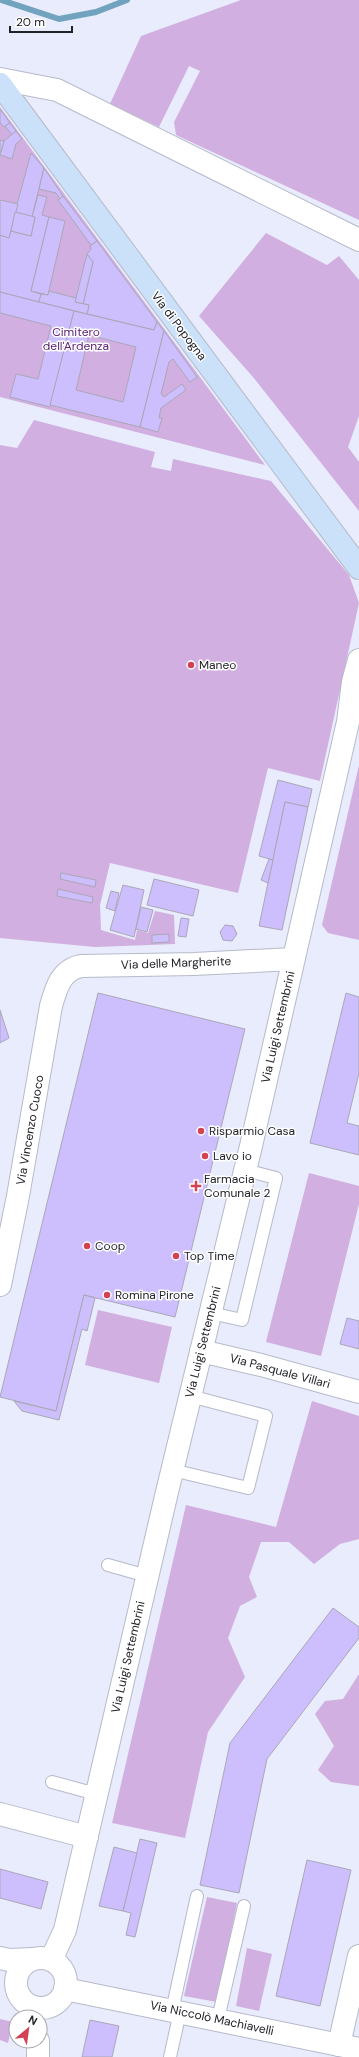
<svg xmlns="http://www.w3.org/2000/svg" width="359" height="2057" viewBox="0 0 359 2057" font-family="'DM Sans',sans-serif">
<rect width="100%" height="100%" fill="#e8ecfc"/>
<g fill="#d1afe0">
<polygon points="241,0 359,0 359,220 176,135 174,122 200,71 189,66 159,127 110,104 141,36"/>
<polygon points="0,107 265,465 0,397"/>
<polygon points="266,233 327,265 339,256 359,280 359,416 348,447 359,462 359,511 253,377 199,316"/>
<polygon points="34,420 155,452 151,467 171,471 173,459 271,481 349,575 359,603 320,781 268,768 238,893 110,863 100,905 101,930 135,940 137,930 148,933 155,911 174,915 175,944 95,947 0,938 0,445 17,448"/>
<polygon points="359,765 359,940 328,933 322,925"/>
<polygon points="309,1173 359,1186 359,1204 321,1356 266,1342"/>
<polygon points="98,1310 172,1327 159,1383 85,1365"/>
<polygon points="312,1401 359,1416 359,1539 340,1544 314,1564 289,1542 261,1542 249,1577 257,1597 240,1606 228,1638 245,1677 208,1732 185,1838 112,1823 186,1505 276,1527"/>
<polygon points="359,1674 359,1786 331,1782 318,1770 334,1746 315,1714 325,1701 343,1699"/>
<polygon points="207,1897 237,1903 217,2002 184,1996"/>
<polygon points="247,1948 272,1954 259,2011 236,2006"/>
<polygon points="0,2019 13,2022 8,2043 0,2040"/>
</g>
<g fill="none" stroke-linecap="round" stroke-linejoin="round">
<polyline stroke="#72a3be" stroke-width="6" points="1,0 59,19 96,12 127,0"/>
</g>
<g fill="#cdbffe" stroke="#aaa7b5" fill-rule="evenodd">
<polygon points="0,109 10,123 4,127 0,123"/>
<polygon points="10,123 16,131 12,135 5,126"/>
<polygon points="16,131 22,139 16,144 12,159 0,155 4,141"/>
<polygon points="0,140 4,141 1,152 0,152"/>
<polygon points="31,153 44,168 32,217 15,212"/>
<polygon points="44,168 63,196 60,199 56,193 39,189"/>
<polygon points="38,195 47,197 42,215 49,217 31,291 41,294 39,302 0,292 0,235 9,238 11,231 31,236 35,217 32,217"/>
<polygon points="63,196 97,241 91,245 58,200"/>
<polygon points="0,200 18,204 9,238 0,235"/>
<polygon points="15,212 35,217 31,236 11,231"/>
<polygon points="49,217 65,221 48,295 31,291"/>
<polygon points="97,241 157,322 154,330 87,314 89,305 83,304 93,262 87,254 91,249 90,246"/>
<polygon points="87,254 93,262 83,304 75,302"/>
<polygon points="49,291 76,298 75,302 89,305 87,314 39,302 41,294 48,295"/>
<polygon points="0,292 74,311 50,407 10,397 16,374 38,379 51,326 0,313"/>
<path d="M74 311 154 330 157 322 164 331 140 427 50 405ZM89 335 136 347 123 402 76 390Z"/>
<polygon points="164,331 197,377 190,382 173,359 169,362 161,394 164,397 182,384 186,390 161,408 159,418 162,418 158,432 140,427"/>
<polygon points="278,780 312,789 308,807 285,802 273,860 259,856"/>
<polygon points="285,802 308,807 282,930 259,926"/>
<polygon points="269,859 273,860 268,883 261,880"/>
<polygon points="61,873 96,880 95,887 60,879"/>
<polygon points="154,879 199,890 193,916 147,905"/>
<polygon points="123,885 144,890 134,937 110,930"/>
<polygon points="58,889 93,897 92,903 57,896"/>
<polygon points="111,891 119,893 115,911 106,908"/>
<polygon points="141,907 153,910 147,932 136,929"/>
<polygon points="181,918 189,919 186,937 178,936"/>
<polygon points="225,925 233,926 237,934 232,941 223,940 220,932"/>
<polygon points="169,934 169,942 152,943 152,935"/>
<polygon points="98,993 245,1029 175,1317 84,1295 56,1411 0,1397"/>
<polygon points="346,993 359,997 359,1073 347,1123 359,1126 359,1155 310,1143"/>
<polygon points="0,1010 9,1038 0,1043"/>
<polygon points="84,1295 95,1298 87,1331 82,1329 59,1420 22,1411 14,1401 56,1411"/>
<polygon points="347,1318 359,1321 359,1349 340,1344"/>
<polygon points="333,1608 359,1627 359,1638 267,1759 239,1893 200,1885 230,1743"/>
<polygon points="140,1839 157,1843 135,1937 126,1935 131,1913 123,1911"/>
<polygon points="114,1847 137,1853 123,1911 99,1906"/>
<polygon points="307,1860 351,1870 320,2006 276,1996"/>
<polygon points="0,1869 48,1882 41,1909 0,1898"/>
<polygon points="90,2020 119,2026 112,2057 82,2057"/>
</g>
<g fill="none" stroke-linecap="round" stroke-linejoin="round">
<defs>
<g id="lane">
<polyline points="211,1313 242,1320 276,1178 245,1170"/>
<polyline points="172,1470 248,1488 266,1416 190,1396"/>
<polyline points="108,1565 147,1576"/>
<polyline points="52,1782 96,1794"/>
<polyline points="172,2011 197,1896"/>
<polyline points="218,2019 244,1906"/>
<polyline points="170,2057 180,2012"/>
</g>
<g id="street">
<polyline points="0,79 57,90 359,240"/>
<path d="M0 1285 18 1196 51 1006C56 988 61 970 81 966L194 964 293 959"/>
<polyline points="201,1351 261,1365 359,1392"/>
<polyline points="0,1814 87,1837"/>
<polyline points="0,1958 9,1960 33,1959"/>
<circle cx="41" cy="1983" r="25"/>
<polyline points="51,1960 65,1930 167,1492 251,1146 348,722 353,682 359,660"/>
<polyline points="65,1989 359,2049"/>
<polyline points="339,2045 359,1956"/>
<polyline points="38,2057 38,2041"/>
</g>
<polyline id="secondary" points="0,84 359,568"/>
</defs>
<use href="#lane" stroke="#b6bac9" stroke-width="14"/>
<use href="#street" stroke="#b6bac9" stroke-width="24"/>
<use href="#secondary" stroke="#b6bac9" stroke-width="24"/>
<use href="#lane" stroke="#fff" stroke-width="12"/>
<use href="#street" stroke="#fff" stroke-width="22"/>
<use href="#secondary" stroke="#cbe1fa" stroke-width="22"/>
</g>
<g fill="#d24253" stroke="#fff" stroke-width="1.5">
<circle cx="191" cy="665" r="4"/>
<circle cx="201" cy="1131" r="4"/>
<circle cx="205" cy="1156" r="4"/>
<path d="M194 1180h4v4h4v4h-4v4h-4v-4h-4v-4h4z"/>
<circle cx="87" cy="1246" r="4"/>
<circle cx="176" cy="1256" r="4"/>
<circle cx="107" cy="1295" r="4"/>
</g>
<g text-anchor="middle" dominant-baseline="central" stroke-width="3" stroke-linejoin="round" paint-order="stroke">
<g font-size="12" fill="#212328" stroke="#fff">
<text transform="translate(179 326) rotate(53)">Via di Popogna</text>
<text transform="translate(176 963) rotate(-2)">Via delle Margherite</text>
<text transform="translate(278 1027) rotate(-77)">Via Luigi Settembrini</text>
<text transform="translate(30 1130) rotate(-80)">Via Vincenzo Cuoco</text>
<text transform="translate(203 1342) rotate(-76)">Via Luigi Settembrini</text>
<text transform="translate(280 1371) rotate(15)">Via Pasquale Villari</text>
<text transform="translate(128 1657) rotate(-77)">Via Luigi Settembrini</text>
<text transform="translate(212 2018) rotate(12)">Via Niccolò Machiavelli</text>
</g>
<g font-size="12" fill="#5d2273" stroke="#fff">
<text x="76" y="332">Cimitero<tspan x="76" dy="14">dell'Ardenza</tspan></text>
</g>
<g font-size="12" fill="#212328" stroke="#fff" text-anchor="start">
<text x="199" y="665">Maneo</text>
<text x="209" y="1131">Risparmio Casa</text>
<text x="213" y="1156">Lavo io</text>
<text x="204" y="1179">Farmacia<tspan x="204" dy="14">Comunale 2</tspan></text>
<text x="95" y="1246">Coop</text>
<text x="184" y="1256">Top Time</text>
<text x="115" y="1295">Romina Pirone</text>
</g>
</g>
<g transform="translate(28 2029) rotate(29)"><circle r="19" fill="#ffffff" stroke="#a6a7a9"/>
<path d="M0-3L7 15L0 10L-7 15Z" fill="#d24253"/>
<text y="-6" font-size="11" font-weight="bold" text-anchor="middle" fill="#212328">N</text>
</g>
<path d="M10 26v6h62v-6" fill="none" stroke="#212328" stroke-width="2"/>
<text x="16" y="26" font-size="12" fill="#212328" stroke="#ffffff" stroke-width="3" paint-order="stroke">20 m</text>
</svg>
